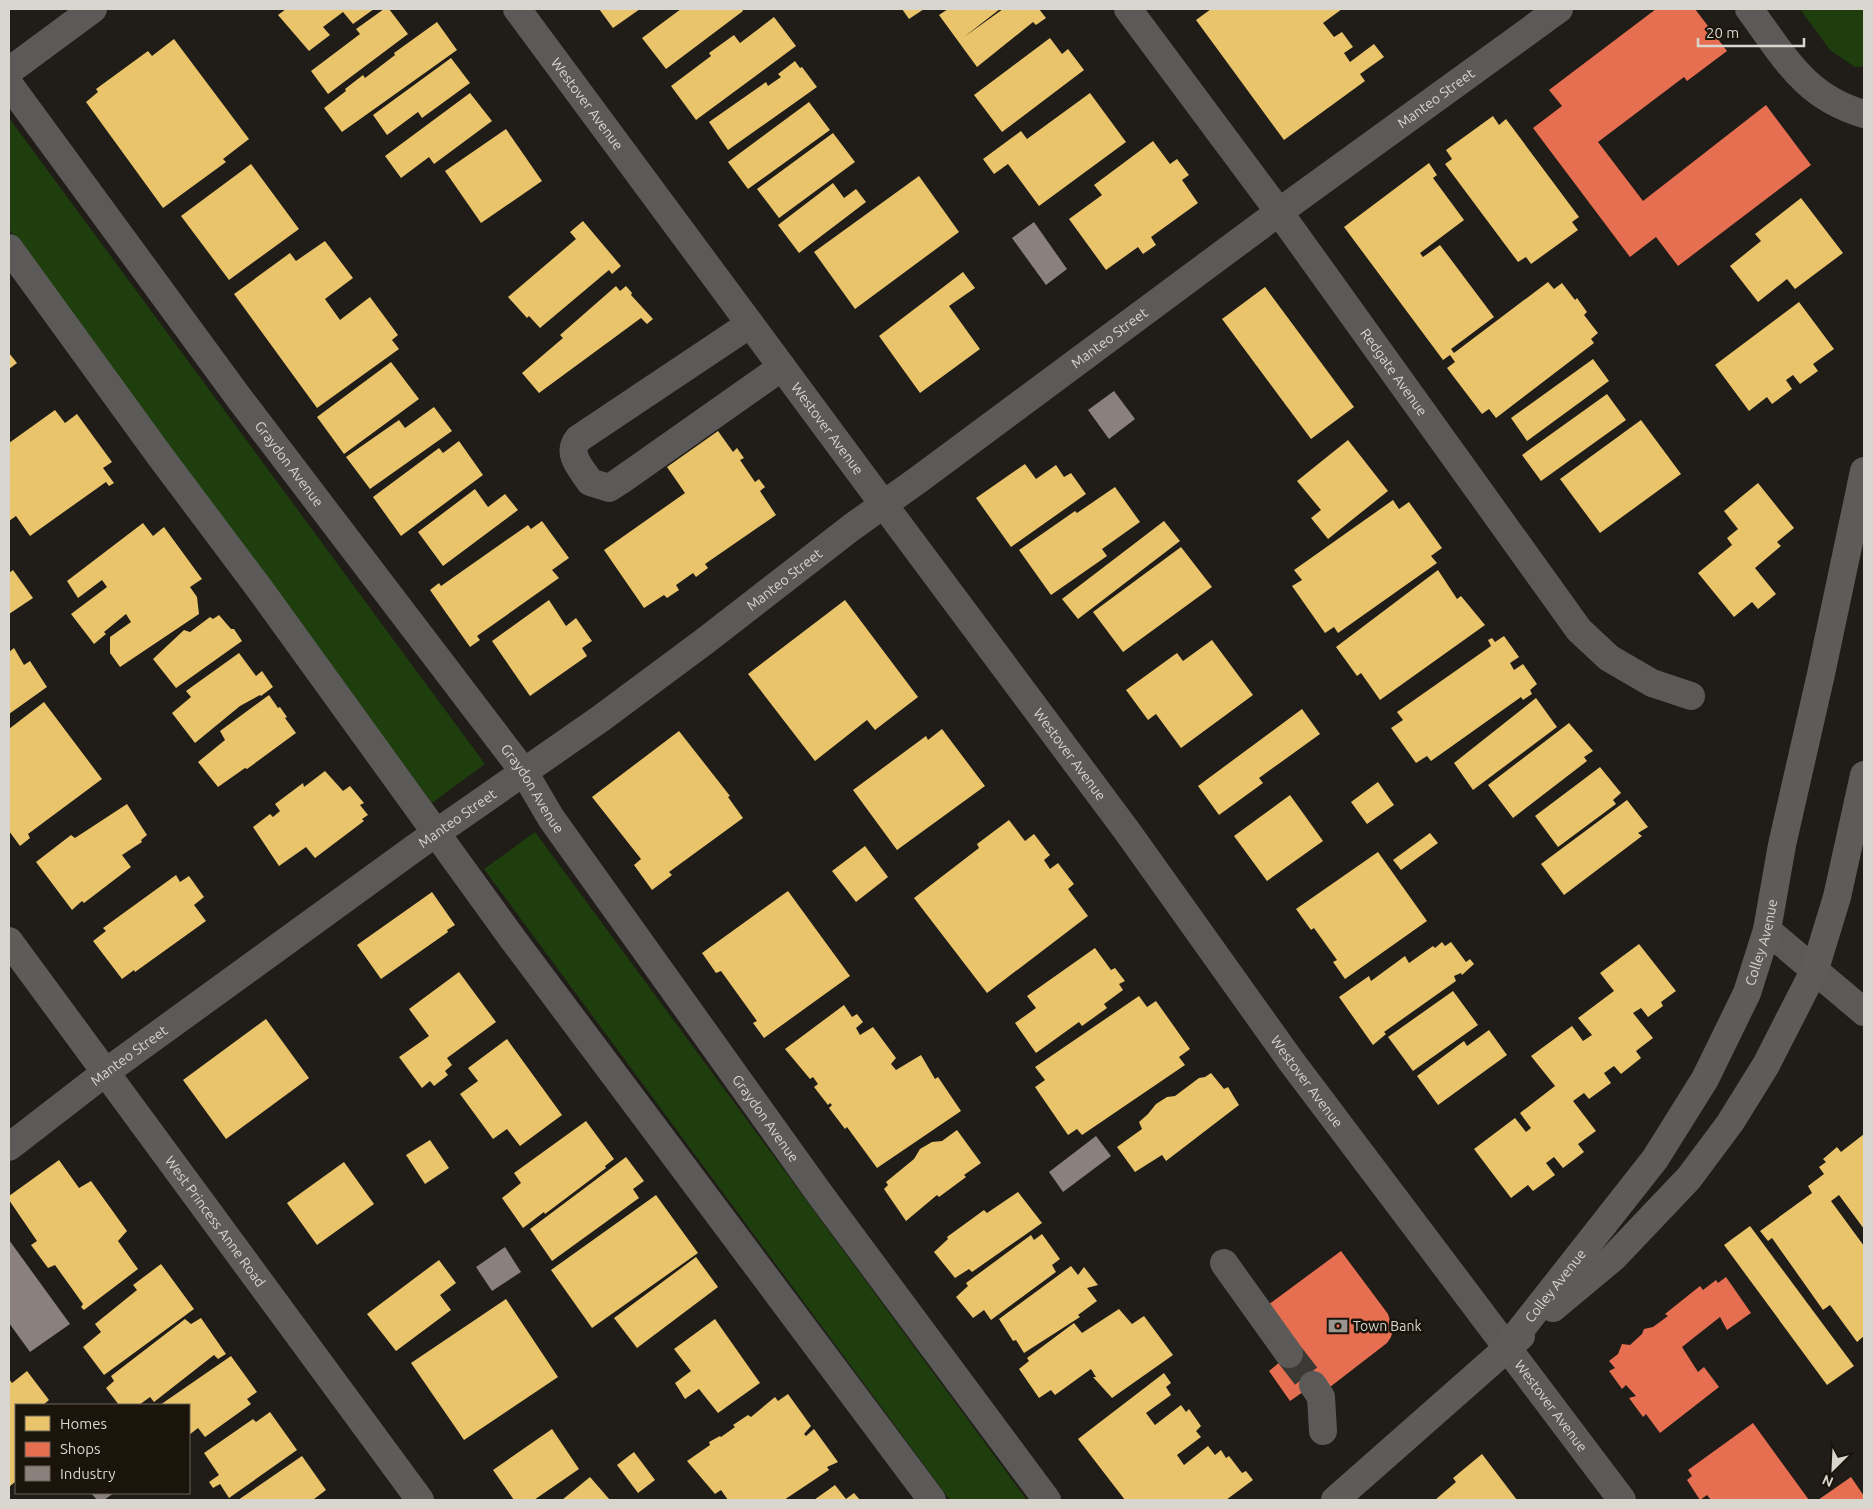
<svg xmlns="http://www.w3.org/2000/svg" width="1873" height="1509" viewBox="0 0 1873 1509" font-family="Ubuntu,sans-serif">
<rect width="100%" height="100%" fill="#201c18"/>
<g fill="#1e3e0e">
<polygon points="1800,9 1864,9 1864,66 1855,67 1830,50"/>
<polygon points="9,118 485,764 432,803 9,229"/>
<polygon points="535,832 1027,1500 950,1500 484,869"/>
</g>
<g fill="#e9c46a">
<polygon points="286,9 374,9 353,24 343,12 323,27 330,35 309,51 278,15"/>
<polygon points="384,9 389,9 408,34 328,94 311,71 360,34 356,29"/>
<polygon points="599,9 640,9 613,28"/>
<polygon points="681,9 742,9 743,11 666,69 642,38"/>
<polygon points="902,9 924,9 909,19"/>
<polygon points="948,9 1000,9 964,37 1003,9 1039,9 1046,18 1036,25 1033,22 977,67 939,15"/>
<polygon points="1211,9 1342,9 1323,23 1334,37 1342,32 1353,47 1344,53 1350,62 1374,44 1384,57 1360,74 1365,81 1284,140 1196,20"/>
<polygon points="774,17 796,46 696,120 671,86 711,56 709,53 734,35 740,43"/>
<polygon points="437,22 457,50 342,132 324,108 346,91 345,89 363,75 365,78 395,55 394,53"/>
<polygon points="1050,38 1062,54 1068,49 1084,70 1002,132 974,95"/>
<polygon points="174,39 249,139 223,159 226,162 163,208 86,102 98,92 96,89 148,51 152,56"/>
<polygon points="451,58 470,83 422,118 418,112 387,135 373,115"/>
<polygon points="795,61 800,68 802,67 817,87 728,150 709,122 766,82 768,86 781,77 778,74"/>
<polygon points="470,93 492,121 434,164 429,157 401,178 385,156"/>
<polygon points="1090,93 1126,142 1039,206 1008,164 994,174 983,159 1021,131 1027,139"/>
<polygon points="809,102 830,130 748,189 728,162"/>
<polygon points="1493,116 1499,125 1506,119 1579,217 1572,222 1578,230 1531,264 1526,257 1518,262 1445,164 1452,159 1446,150"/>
<polygon points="506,129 542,181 481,223 445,171"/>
<polygon points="833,133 855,162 779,218 757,189"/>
<polygon points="1153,141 1170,164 1177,159 1189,175 1182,180 1198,203 1151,237 1156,245 1143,254 1138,247 1106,270 1069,219 1102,195 1094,185"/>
<polygon points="1429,163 1437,175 1433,178 1464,220 1420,253 1423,257 1440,245 1494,317 1451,349 1454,353 1548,282 1554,289 1562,283 1575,300 1577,298 1587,312 1584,315 1598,333 1591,339 1594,343 1496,418 1489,409 1482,414 1447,368 1455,362 1450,355 1443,360 1344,227"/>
<polygon points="251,164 299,229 229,280 181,216"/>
<polygon points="919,176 959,232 855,309 814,252"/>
<polygon points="833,183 844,198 856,189 866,202 799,253 778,225"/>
<polygon points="1801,198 1843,253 1795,289 1787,279 1758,302 1730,266 1761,241 1755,234"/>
<polygon points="583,221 621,266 612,274 609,270 540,328 529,316 527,318 508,297 576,239 570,232"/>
<polygon points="325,241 353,278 325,299 340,320 370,297 398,335 392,340 399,349 317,408 234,294 290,253 296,261"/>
<polygon points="963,272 975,288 949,306 980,349 920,393 879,336"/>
<polygon points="616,286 620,291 626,286 632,293 631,295 653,319 647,324 641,318 539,393 522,373 563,338 560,335"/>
<polygon points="1265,287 1354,407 1311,439 1222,319"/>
<polygon points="1799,302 1834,349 1813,364 1818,371 1800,384 1793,375 1786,380 1792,389 1772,404 1767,397 1749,411 1715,365"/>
<polygon points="9,353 17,363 9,369"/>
<polygon points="1593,359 1609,381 1527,441 1511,418"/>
<polygon points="391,362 419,399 344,454 317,417"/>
<polygon points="1607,394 1626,420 1541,481 1522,455"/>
<polygon points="434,407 452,431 370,489 346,457 399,420 405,428"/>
<polygon points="55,410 65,423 77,414 112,462 103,468 114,483 109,486 106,482 30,536 16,516 9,521 9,443"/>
<polygon points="1641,420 1681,474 1600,533 1560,479"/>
<polygon points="718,431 733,452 737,448 744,458 740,460 755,482 759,479 765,487 760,491 776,515 705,564 708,568 696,577 693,573 676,585 679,590 667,598 664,595 644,608 604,550 685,493 667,467"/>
<polygon points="1348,440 1388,491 1328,539 1311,518 1321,510 1297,481"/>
<polygon points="459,441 483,475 401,536 373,497 439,448 443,453"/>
<polygon points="1025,464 1036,479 1056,465 1064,477 1071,473 1086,494 1011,547 976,498"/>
<polygon points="1758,483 1794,528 1777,542 1781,546 1755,568 1776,594 1758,609 1752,602 1734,617 1698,573 1732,545 1727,538 1738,529 1724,511"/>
<polygon points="1115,487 1140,522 1102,549 1107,556 1051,595 1019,550 1075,511 1077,513"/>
<polygon points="475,489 488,507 505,494 518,510 443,566 418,532"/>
<polygon points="1393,500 1399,509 1409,502 1442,548 1431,556 1437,563 1338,633 1334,627 1325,633 1292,586 1302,580 1294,570"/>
<polygon points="542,521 569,558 552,570 559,578 477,636 480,640 470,647 430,590 439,583 441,586 528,525 531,529"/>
<polygon points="1164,521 1180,541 1078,619 1062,599"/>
<polygon points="143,523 153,536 164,527 202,579 190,587 197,597 199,614 120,667 110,653 110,637 131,622 126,614 104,632 106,634 94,644 71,614 107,587 102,580 78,598 67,581"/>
<polygon points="1181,547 1212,587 1123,652 1093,612"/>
<polygon points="13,570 33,598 9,614 9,573"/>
<polygon points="1438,570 1457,599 1461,596 1485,625 1380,700 1361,673 1357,676 1336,647"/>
<polygon points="549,600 566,626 576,618 592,641 582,648 587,656 530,696 492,641"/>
<polygon points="845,600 918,697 875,730 867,720 815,761 748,674"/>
<polygon points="219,615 231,629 234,629 242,641 176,688 153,659 184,630 190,632 210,617 213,619"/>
<polygon points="1504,636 1519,657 1510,663 1514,670 1523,664 1537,684 1530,690 1532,694 1523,700 1521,697 1431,761 1427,756 1416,763 1391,728 1403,720 1397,712 1491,646 1488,640 1492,638 1495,642"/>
<polygon points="1212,640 1253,695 1181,748 1156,714 1148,720 1126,690 1177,653 1183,661"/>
<polygon points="14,648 24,665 30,661 47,687 9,714 9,652"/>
<polygon points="239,653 256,676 262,671 273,687 261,696 260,695 240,706 195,743 172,713 191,697 186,691"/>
<polygon points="269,695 278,708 280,707 287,717 285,718 296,733 247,769 245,768 218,787 198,762 225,740 220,731"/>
<polygon points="1536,698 1557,727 1473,790 1454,763"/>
<polygon points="44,702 102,779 28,834 30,838 20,846 9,831 9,729"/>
<polygon points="1302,709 1320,734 1259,778 1263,783 1219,815 1198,786"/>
<polygon points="1569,723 1593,751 1584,757 1587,761 1513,818 1488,785"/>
<polygon points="942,729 985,786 897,850 853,790 926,736 928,740"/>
<polygon points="679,731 730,796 728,797 743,818 669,872 672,875 652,890 634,865 641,859 592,797"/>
<polygon points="1600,767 1621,793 1613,800 1616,804 1558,847 1535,816"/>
<polygon points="325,771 343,791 350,786 364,803 360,805 368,815 362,819 364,821 315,858 306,847 279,866 253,827 270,814 273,817 280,811 275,804 303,783 304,787"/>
<polygon points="1378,782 1394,805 1367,824 1351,802"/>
<polygon points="1290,795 1323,841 1267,881 1234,836"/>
<polygon points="1627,800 1648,827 1638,833 1642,836 1564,895 1541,864"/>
<polygon points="127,804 147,835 141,840 142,842 122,855 131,867 84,903 82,901 72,910 36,862 71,835 75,838"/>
<polygon points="1009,820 1025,841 1034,834 1050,855 1044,860 1050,869 1058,863 1074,884 1068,889 1088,916 987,993 914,898 979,848 977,844"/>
<polygon points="1430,833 1438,843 1401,870 1393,860"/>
<polygon points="865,846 888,877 856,902 832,871"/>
<polygon points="1378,852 1427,921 1345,979 1333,962 1337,960 1314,928 1311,930 1296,909"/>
<polygon points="176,875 180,882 189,876 204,897 194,905 206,921 135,972 134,970 122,979 93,941 106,931 103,928"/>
<polygon points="788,891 850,976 764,1038 753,1023 757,1021 721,971 716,973 702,953"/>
<polygon points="432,892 455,925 447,930 448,932 381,979 357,945"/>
<polygon points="1442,942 1445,946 1451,942 1466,962 1470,959 1474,964 1462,975 1461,973 1454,976 1456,981 1384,1032 1386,1034 1373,1045 1339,997 1369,976 1371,981 1405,956 1409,963 1433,946 1435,948"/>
<polygon points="1639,944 1676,991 1661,1002 1663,1006 1648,1017 1641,1008 1633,1013 1653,1038 1636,1051 1641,1058 1621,1074 1614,1066 1604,1073 1611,1083 1589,1099 1584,1093 1573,1101 1596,1131 1578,1144 1584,1152 1563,1168 1554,1157 1546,1163 1555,1175 1533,1191 1528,1185 1511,1198 1474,1149 1515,1118 1526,1132 1531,1128 1520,1113 1555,1086 1531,1056 1572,1026 1583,1041 1592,1035 1578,1018 1614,991 1600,973"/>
<polygon points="1095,948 1111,970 1115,968 1125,981 1119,984 1123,990 1104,1004 1107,1008 1082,1026 1079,1022 1036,1053 1015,1023 1036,1008 1027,996"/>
<polygon points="459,972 496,1022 447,1058 452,1065 445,1071 448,1075 434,1086 430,1081 422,1088 399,1057 429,1036 409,1009"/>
<polygon points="1453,991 1478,1025 1413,1071 1388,1037"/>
<polygon points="1139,996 1147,1007 1156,1001 1190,1049 1179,1057 1185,1065 1082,1135 1077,1129 1068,1135 1035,1087 1045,1080 1035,1067"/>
<polygon points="844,1005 852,1017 857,1014 863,1022 856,1028 860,1035 873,1027 896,1058 891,1064 896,1070 921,1055 935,1079 938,1077 961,1111 877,1168 847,1127 845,1129 829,1108 832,1105 830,1103 828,1105 814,1087 818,1084 813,1077 810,1079 785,1049"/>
<polygon points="266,1019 309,1078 226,1139 183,1080"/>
<polygon points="1489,1030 1507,1055 1438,1105 1417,1076 1464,1041 1467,1046"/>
<polygon points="507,1039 562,1115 520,1146 507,1129 493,1139 460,1094 478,1081 468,1068"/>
<polygon points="1211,1073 1224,1089 1228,1087 1239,1105 1166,1161 1162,1155 1135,1172 1117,1147 1142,1129 1139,1122 1148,1114 1156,1104 1167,1097 1175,1096 1199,1078 1205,1077"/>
<polygon points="586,1121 614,1159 605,1166 606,1168 545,1214 544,1212 523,1228 502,1198 521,1183 514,1173"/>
<polygon points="957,1130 981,1163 964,1175 966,1177 939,1197 937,1195 906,1221 884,1189 888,1185 886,1182 914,1159 920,1149 932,1142 942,1141"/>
<polygon points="1864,1134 1864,1229 1839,1195 1831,1201 1864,1246 1864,1336 1857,1342 1830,1305 1823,1310 1772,1238 1768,1241 1760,1231 1812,1193 1808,1186 1824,1174 1819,1167 1826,1162 1823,1159 1837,1147 1841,1152"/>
<polygon points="430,1140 449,1168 425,1184 406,1155"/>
<polygon points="626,1157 644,1181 633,1189 639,1198 552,1261 530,1229"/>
<polygon points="59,1160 79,1188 91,1181 127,1231 118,1241 138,1269 84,1310 81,1307 83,1304 55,1265 48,1268 31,1245 37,1241 9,1200 9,1196"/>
<polygon points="344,1162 374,1204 317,1245 287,1203"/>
<polygon points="1018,1192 1042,1223 972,1272 969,1269 955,1278 934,1252 948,1239 947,1237 984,1210 987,1213"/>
<polygon points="656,1195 698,1253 592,1328 551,1270"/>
<polygon points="1750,1226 1854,1366 1827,1385 1724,1245"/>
<polygon points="1042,1234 1060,1259 1052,1265 1056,1272 991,1320 984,1310 973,1318 956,1297 968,1286 966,1283 1031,1235 1034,1240"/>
<polygon points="696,1257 718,1287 637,1348 614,1318"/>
<polygon points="439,1260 456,1283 440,1295 451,1310 396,1351 367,1314"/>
<polygon points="161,1264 194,1309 104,1375 83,1347 101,1332 95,1324 137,1290 133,1285"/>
<polygon points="1071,1266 1078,1275 1084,1267 1098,1285 1087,1288 1097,1301 1078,1315 1080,1317 1024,1353 1016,1340 1013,1341 999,1319"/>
<polygon points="506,1299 558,1377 464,1440 411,1363"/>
<polygon points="1119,1309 1132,1324 1144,1316 1173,1355 1112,1398 1093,1377 1096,1377 1091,1369 1055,1395 1051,1390 1039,1398 1019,1369 1029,1361 1027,1358 1074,1323 1082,1333"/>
<polygon points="201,1318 226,1354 218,1359 214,1355 154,1402 150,1397 139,1405 119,1405 106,1388 114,1381 111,1376 185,1319 191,1324"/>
<polygon points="715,1319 760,1383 718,1413 699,1389 685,1399 675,1383 691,1371 674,1349"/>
<polygon points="231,1356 257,1392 247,1399 251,1404 205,1437 198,1428 189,1435 189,1405 160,1405"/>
<polygon points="27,1371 49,1400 43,1405 16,1405 16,1481 9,1487 9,1379 12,1383"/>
<polygon points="1164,1373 1171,1383 1166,1387 1171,1395 1146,1413 1155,1425 1181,1405 1186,1412 1189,1409 1201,1426 1196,1431 1201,1437 1177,1455 1184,1465 1208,1446 1215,1455 1221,1450 1226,1458 1229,1456 1242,1473 1246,1471 1253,1480 1226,1500 1125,1500 1078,1439"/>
<polygon points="788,1394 811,1426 804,1434 806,1436 814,1429 838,1462 827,1467 829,1470 784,1500 728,1500 721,1490 715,1494 687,1461 710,1445 709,1442 720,1436 721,1437 735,1427 733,1425 748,1415 751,1417 775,1397 778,1401"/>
<polygon points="270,1412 297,1450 229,1498 220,1484 213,1488 209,1482 219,1475 204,1453 253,1419 256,1422"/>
<polygon points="552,1429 579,1469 534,1500 514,1500 493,1470"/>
<polygon points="634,1452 655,1480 638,1493 617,1465"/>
<polygon points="1482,1454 1517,1500 1435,1500 1456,1482 1453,1478"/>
<polygon points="302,1456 326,1490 314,1499 316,1500 238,1500"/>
<polygon points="590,1477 610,1500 562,1500"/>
<polygon points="835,1485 846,1499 854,1493 860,1500 814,1500"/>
</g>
<g fill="#e76f51">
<polygon points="1656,9 1695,9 1727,51 1687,81 1684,77 1598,142 1643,201 1766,105 1811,165 1678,266 1656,237 1630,257 1533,128 1562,106 1549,90"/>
<polygon points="1341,1251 1388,1314 1393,1330 1391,1337 1387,1343 1330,1387 1323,1378 1290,1401 1269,1371 1299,1346 1268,1305"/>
<polygon points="1726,1277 1751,1313 1727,1330 1720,1317 1682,1347 1698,1372 1704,1367 1719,1387 1660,1433 1646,1414 1643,1417 1629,1398 1636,1396 1626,1385 1622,1389 1609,1371 1615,1368 1609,1361 1618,1354 1622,1344 1630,1345 1642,1334 1644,1329 1653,1327 1668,1316 1665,1314 1700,1286 1703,1290 1716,1280 1718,1283"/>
<polygon points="1753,1423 1809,1500 1711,1500 1707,1495 1700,1500 1687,1480 1692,1476 1688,1470"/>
<polygon points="1851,1477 1864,1496 1864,1500 1818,1500"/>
</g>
<g fill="#8a817c">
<polygon points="1034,222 1067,269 1046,285 1012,238"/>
<polygon points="1114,391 1135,419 1109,439 1088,410"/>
<polygon points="1096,1136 1111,1156 1063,1192 1049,1172"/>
<polygon points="9,1240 70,1324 30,1352 9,1323"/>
<polygon points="505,1247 521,1272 492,1291 476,1267"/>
<polygon points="91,1493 114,1493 104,1500 97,1500"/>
</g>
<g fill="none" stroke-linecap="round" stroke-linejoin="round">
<polyline stroke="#3c3833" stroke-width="28" stroke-dasharray="28 14" stroke-linecap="butt" points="1289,1354 1313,1385"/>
<g stroke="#5c5a59" stroke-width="28">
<path id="s1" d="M517 9 884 505 1127 831 1291 1061 1622 1500"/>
<path id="s2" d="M1128 9 1279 212 1579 630 1609 658 1652 683 1691 696"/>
<path d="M1749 9C1784 56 1804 97 1864 114"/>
<polyline points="9,71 93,9"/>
<path id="s3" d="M9 84 239 398 524 772 551 818 819 1193 1047 1500"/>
<polyline points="9,248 160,456 259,588 512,938 932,1500"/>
<path d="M750 324 578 439C566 454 581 468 590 482L609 488 620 481 782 367"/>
<polyline points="1767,930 1864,1012"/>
<path id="s4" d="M9 1147 106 1072 416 847 600 719 705 641 852 527 918 480 1279 212 1559 9"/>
<polyline points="1224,1263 1289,1354"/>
<polyline points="1313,1385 1321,1397 1323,1431"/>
</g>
<g stroke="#5e5b59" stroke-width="28">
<path id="s5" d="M9 941 420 1500"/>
<polyline points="1553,1308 1613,1258 1689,1178 1730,1123 1766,1065 1815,969 1837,897 1864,775"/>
<path id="s6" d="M1507 1347 1655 1159 1705 1079 1747 993 1767 930 1782 845 1821 674 1864 471"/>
<polyline points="1335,1500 1521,1336"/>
</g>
</g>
<defs>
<symbol id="bank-bare" viewBox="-9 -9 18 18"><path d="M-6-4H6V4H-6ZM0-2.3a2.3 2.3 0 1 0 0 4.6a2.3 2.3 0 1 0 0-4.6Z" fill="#98948f" stroke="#1a140b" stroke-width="2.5" paint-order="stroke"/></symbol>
</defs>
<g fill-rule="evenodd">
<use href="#bank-bare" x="1324" y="1312" width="28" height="28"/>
</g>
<g text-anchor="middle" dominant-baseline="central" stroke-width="5" stroke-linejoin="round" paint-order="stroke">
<g font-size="14" fill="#d9d5cf" stroke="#1a140b">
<text stroke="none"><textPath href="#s4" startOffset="1771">Manteo Street</textPath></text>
<text stroke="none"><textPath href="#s1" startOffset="118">Westover Avenue</textPath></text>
<text stroke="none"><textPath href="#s4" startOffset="1366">Manteo Street</textPath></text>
<text stroke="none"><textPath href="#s2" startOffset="450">Redgate Avenue</textPath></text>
<text stroke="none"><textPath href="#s1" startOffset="522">Westover Avenue</textPath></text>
<text stroke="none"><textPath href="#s3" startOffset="472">Graydon Avenue</textPath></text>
<text stroke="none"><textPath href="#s4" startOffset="961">Manteo Street</textPath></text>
<text stroke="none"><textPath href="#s1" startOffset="928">Westover Avenue</textPath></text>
<text stroke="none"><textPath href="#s3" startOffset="878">Graydon Avenue</textPath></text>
<text stroke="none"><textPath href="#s4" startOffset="556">Manteo Street</textPath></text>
<text stroke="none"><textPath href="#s6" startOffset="482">Colley Avenue</textPath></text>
<text stroke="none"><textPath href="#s4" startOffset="151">Manteo Street</textPath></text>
<text stroke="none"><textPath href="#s1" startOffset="1332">Westover Avenue</textPath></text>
<text stroke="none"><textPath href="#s3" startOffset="1282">Graydon Avenue</textPath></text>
<text stroke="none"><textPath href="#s5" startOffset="348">West Princess Anne Road</textPath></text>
<text stroke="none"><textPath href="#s6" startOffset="78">Colley Avenue</textPath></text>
<text stroke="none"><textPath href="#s1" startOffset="1738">Westover Avenue</textPath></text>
</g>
<g font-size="14" fill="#d9d5cf" stroke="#1a140b" text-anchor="start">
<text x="1353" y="1326">Town Bank</text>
</g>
</g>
<rect width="1873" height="1509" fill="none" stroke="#d9d5cf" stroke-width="20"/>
<rect x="15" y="1404" width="175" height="90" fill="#1a140b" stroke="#666159"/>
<rect x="25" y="1416" width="25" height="15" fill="#e9c46a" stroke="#666159"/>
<text x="60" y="1429" font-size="15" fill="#d9d5cf">Homes</text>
<rect x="25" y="1442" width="25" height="15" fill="#e76f51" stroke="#666159"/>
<text x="60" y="1454" font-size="15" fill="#d9d5cf">Shops</text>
<rect x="25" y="1466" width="25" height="15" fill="#8a817c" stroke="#666159"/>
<text x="60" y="1479" font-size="15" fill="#d9d5cf">Industry</text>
<g transform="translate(1833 1469) rotate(204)" stroke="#1a140b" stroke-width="4" paint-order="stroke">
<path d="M0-4L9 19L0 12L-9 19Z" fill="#d9d5cf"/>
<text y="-8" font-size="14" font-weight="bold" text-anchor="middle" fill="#d9d5cf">N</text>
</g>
<path d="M1698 38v8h106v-8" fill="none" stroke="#d9d5cf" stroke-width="2.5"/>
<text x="1706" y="38" font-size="15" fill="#d9d5cf" stroke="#1a140b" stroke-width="4" paint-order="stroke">20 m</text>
</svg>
